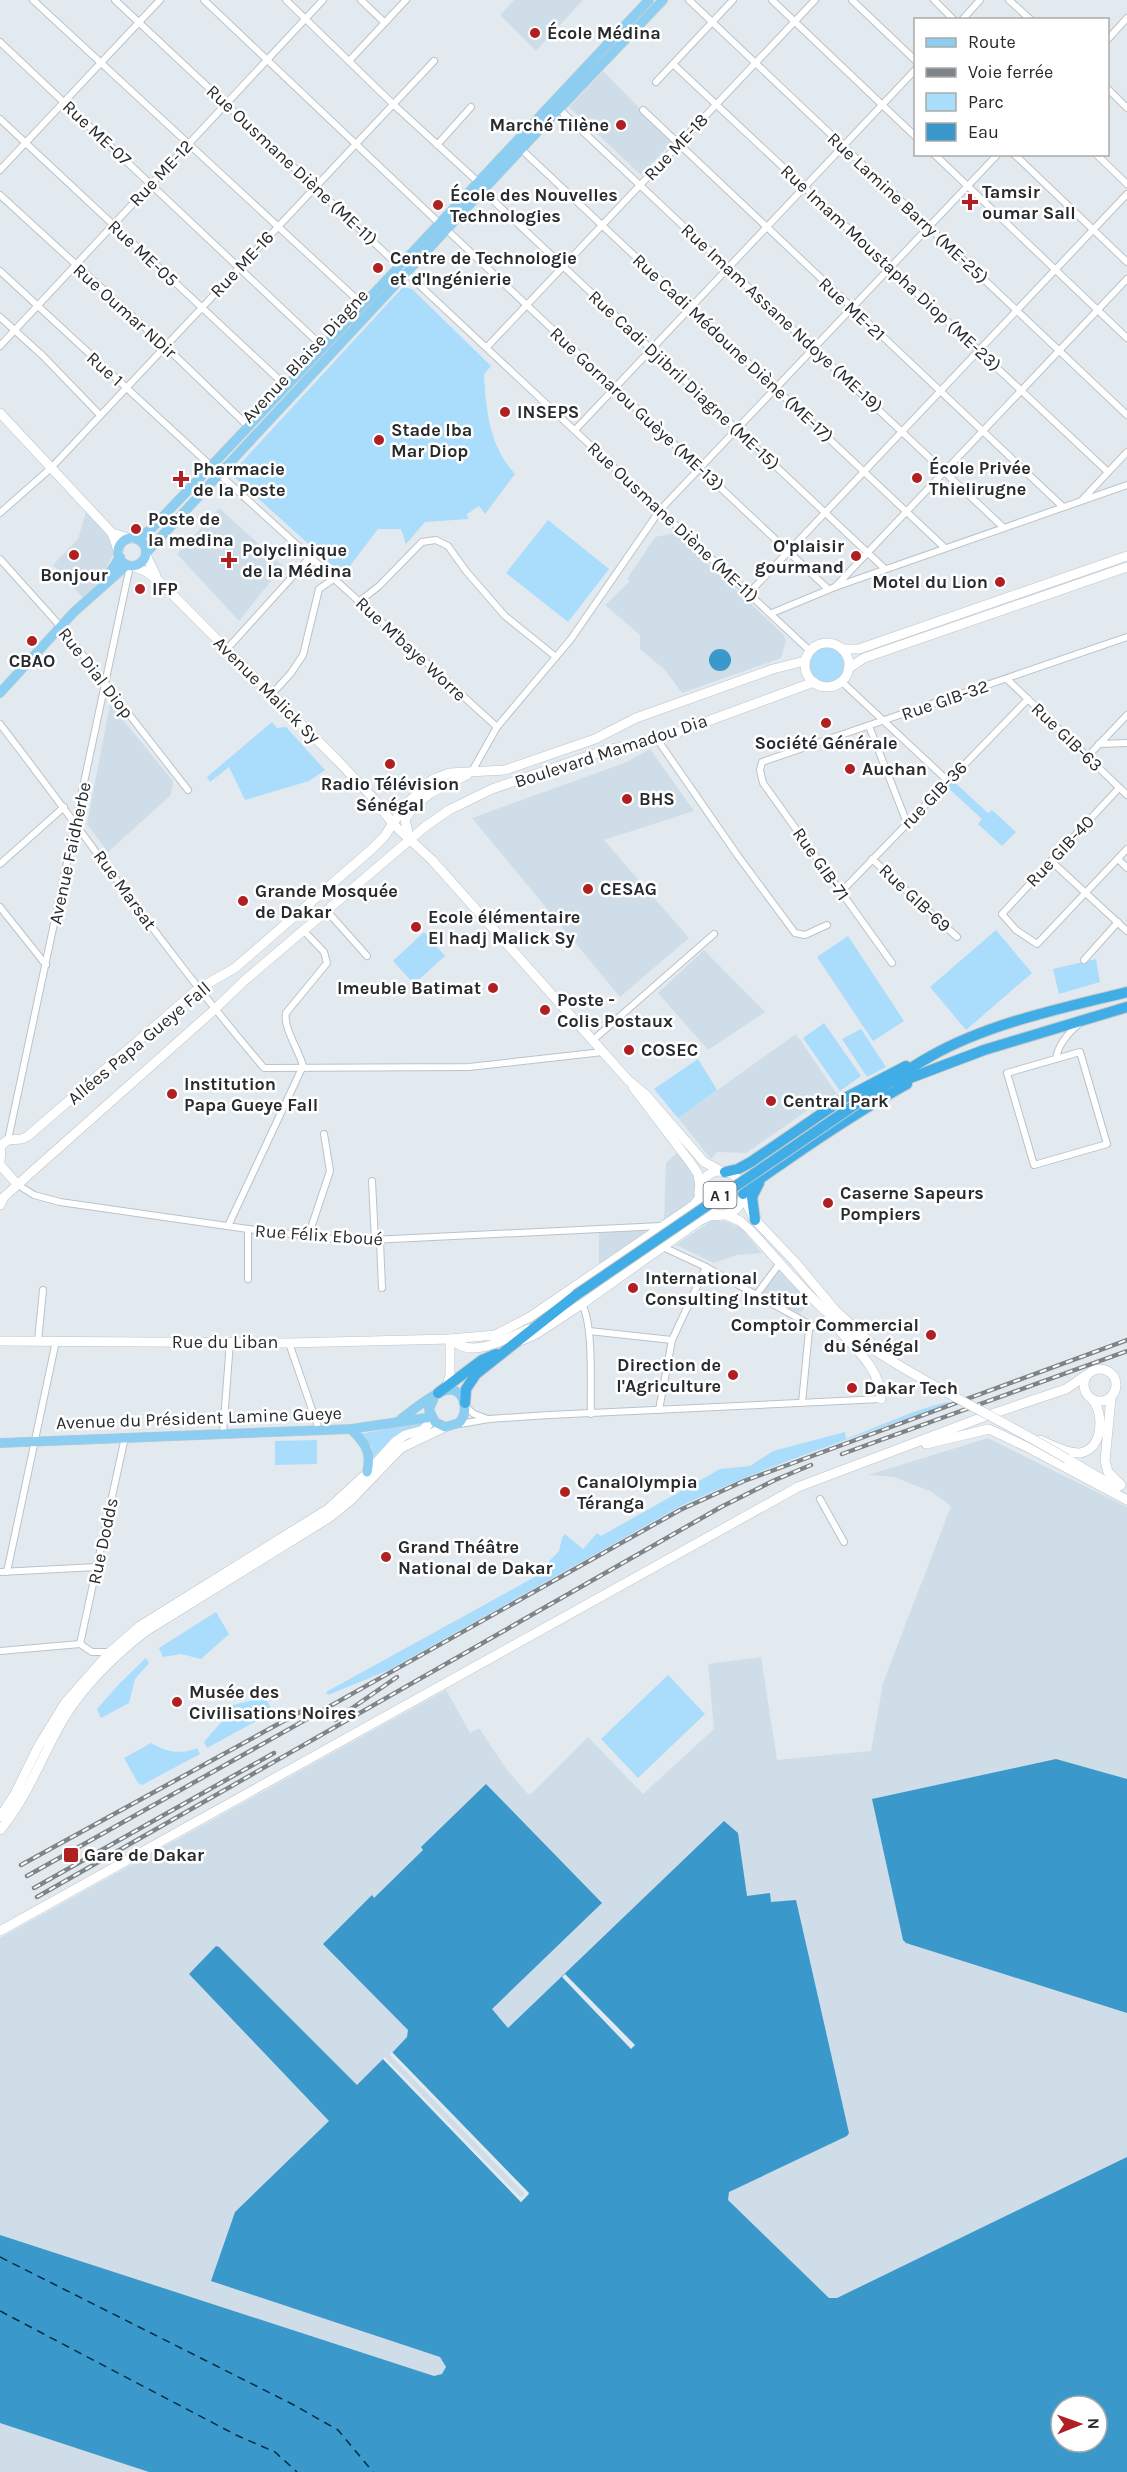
<svg xmlns="http://www.w3.org/2000/svg" width="1127" height="2472" viewBox="0 0 1127 2472" font-family="Karla,sans-serif">
<rect width="100%" height="100%" fill="#e2eaf0"/>
<g fill="#cedde7" fill-rule="evenodd">
<polygon points="514,0 583,0 536,51 500,15"/>
<polygon points="603,71 672,142 641,175 569,107"/>
<polygon points="219,508 283,566 239,621 177,554"/>
<polygon points="86,512 112,541 115,551 98,584 83,598 53,565 78,539"/>
<polygon points="675,533 783,634 786,641 781,658 682,693 665,670 640,649 640,635 605,605 630,581 627,579 655,537"/>
<polygon points="110,704 173,781 171,795 108,852 87,824"/>
<polygon points="650,749 694,811 604,840 689,938 620,997 472,818 627,762"/>
<polygon points="704,950 765,1012 708,1050 658,993"/>
<polygon points="796,1034 837,1094 811,1108 746,1153 717,1152 711,1159 678,1118"/>
<polygon points="679,1151 694,1176 696,1195 691,1202 664,1222 666,1163"/>
<polygon points="711,1221 726,1221 741,1228 762,1253 737,1255 714,1263 676,1245"/>
<polygon points="654,1229 599,1267 599,1232"/>
<polygon points="775,1263 811,1302 799,1314 756,1289"/>
<path d="M988 1438 1127 1507V2472H0V1938L446 1690 470 1733 479 1728 507 1770 528 1794H531L588 1737 643 1794 714 1729 708 1664 761 1657 777 1760 871 1751 883 1683 951 1506 932 1492 894 1477 868 1475ZM1061 2406H1097V2442H1061Z"/>
</g>
<g fill="#aadcfc">
<path d="M403 287 412 289 491 366 484 374C486 411 489 445 515 474L485 514 479 506 467 514 468 519 425 522 406 544 401 529H378L343 575 231 474Z"/>
<polygon points="548,520 609,569 568,622 506,573"/>
<circle cx="827" cy="664" r="20"/>
<polygon points="272,722 277,728 286,727 325,770 309,781 245,800 229,767 210,782 207,777"/>
<polygon points="951,779 988,813 992,810 1016,832 1002,846 978,824 982,819 945,785"/>
<polygon points="996,930 1032,973 966,1030 930,987"/>
<polygon points="424,932 445,956 414,984 393,961"/>
<polygon points="848,936 904,1021 873,1041 817,957"/>
<polygon points="1096,959 1100,982 1059,994 1053,969"/>
<polygon points="824,1023 861,1076 840,1091 803,1038"/>
<polygon points="861,1029 886,1067 867,1077 842,1039"/>
<polygon points="698,1059 717,1090 678,1118 654,1089"/>
<path d="M948 1402 951 1403C859 1436 766 1465 679 1507L389 1670 328 1695 326 1692 533 1578 559 1551 562 1538 565 1534 583 1549 597 1533 601 1536 720 1469 750 1466 773 1451 845 1432 846 1439C880 1426 912 1410 948 1402Z"/>
<polygon points="424,1421 422,1425 393,1437 373,1458 372,1447 361,1434"/>
<polygon points="317,1440 317,1464 275,1465 275,1441"/>
<polygon points="216,1612 229,1634 201,1659 181,1654 163,1657 159,1648"/>
<polygon points="146,1658 149,1663 135,1679 129,1703 101,1718 97,1709 120,1683"/>
<polygon points="668,1675 705,1714 638,1778 601,1739"/>
<polygon points="265,1697 273,1712 207,1748 204,1742 222,1721 226,1707"/>
<path d="M151 1743C166 1752 181 1755 197 1748L200 1754 142 1785 138 1783 124 1758Z"/>
</g>
<g fill="#3b98cb" fill-rule="evenodd">
<circle cx="720" cy="660" r="11"/>
<polygon points="1056,1759 1127,1779 1127,2013 906,1943 903,1940 872,1799"/>
<path d="M486 1784 602 1903 492 2009 508 2028 724 1821 738 1833 747 1896 770 1893 771 1902 796 1900 849 2133 847 2136 729 2192 728 2200 829 2298H837L1127 2157V2472H149L0 2423V2235L434 2376 442 2374 446 2367 440 2357 211 2281 235 2212 329 2121 189 1974 216 1946 219 1947 357 2085 383 2059 521 2202 529 2194 392 2053 407 2037 408 2030 323 1944 372 1895 374 1898 423 1850 421 1847ZM1061 2406H1097V2442H1061Z"/>
</g>
<g fill="#e2eaf0">
<polygon points="565,1974 635,2045 631,2049 562,1977"/>
<polygon points="391,2051 529,2193 521,2202 383,2059 385,2057 521,2198 525,2194 390,2055"/>
</g>
<g fill="none" stroke-linecap="round" stroke-linejoin="round">
<g stroke="#042e43" stroke-width="1.5" stroke-dasharray="8 6" stroke-linecap="butt">
<polyline points="0,2257 292,2404 338,2430 373,2472"/>
<polyline points="0,2311 236,2435 275,2452 297,2472"/>
</g>
<defs>
<g id="street">
<polyline points="33,0 364,306"/>
<polyline points="115,0 810,651"/>
<polyline points="204,0 439,223"/>
<polyline points="286,0 393,104 477,181"/>
<polyline points="361,0 385,23"/>
<polyline points="689,0 1127,415"/>
<polyline points="772,0 916,137"/>
<polyline points="852,0 916,61"/>
<polyline points="934,0 954,20"/>
<polyline points="1009,0 1031,20"/>
<polyline points="962,20 980,0"/>
<polyline points="1108,39 1127,18"/>
<polyline points="0,42 324,348"/>
<polyline points="349,61 406,0"/>
<polyline points="673,64 1108,472"/>
<polyline points="656,82 733,0"/>
<polyline points="1108,89 1127,108"/>
<polyline points="559,109 1004,528"/>
<polyline points="643,110 1063,507"/>
<polyline points="0,119 287,387"/>
<polyline points="437,145 471,107"/>
<polyline points="521,149 945,548"/>
<polyline points="934,154 1127,338"/>
<polyline points="1014,154 1127,262"/>
<polyline points="1096,154 1127,184"/>
<polyline points="0,170 160,0"/>
<polyline points="482,190 885,569"/>
<polyline points="0,195 165,346 249,427"/>
<polyline points="446,229 828,589"/>
<polyline points="0,271 211,466"/>
<polyline points="0,317 43,356 100,415"/>
<polyline points="0,346 323,0"/>
<polyline points="487,347 815,0"/>
<polyline points="575,430 916,69"/>
<polyline points="219,474 497,727"/>
<polyline points="1082,500 1127,452"/>
<polyline points="0,513 51,468 434,61"/>
<polyline points="0,559 61,627 188,790"/>
<polyline points="835,587 1127,279"/>
<polyline points="749,593 1127,194"/>
<polyline points="360,601 379,586 422,542 436,540 448,546 466,571 505,616 556,657"/>
<polyline points="772,613 835,587 1127,485"/>
<polyline points="227,649 311,556"/>
<polyline points="1007,679 1127,795"/>
<polyline points="841,681 948,781"/>
<polyline points="272,694 291,673 303,655 319,589 335,578"/>
<path d="M0 724C88 838 170 958 264 1068L469 1067 603 1052"/>
<polyline points="869,726 907,823"/>
<polyline points="657,739 738,856 795,933 805,935 827,925"/>
<polyline points="1099,744 1127,743"/>
<polyline points="1088,756 1127,715"/>
<polyline points="471,773 497,727 571,639 660,510 998,154"/>
<polyline points="1119,788 1002,914 1016,930 1037,944 1127,849"/>
<polyline points="872,859 957,937"/>
<polyline points="1118,859 1127,868"/>
<polyline points="1051,861 1127,931"/>
<polyline points="0,864 64,807"/>
<polyline points="841,892 1028,699"/>
<polyline points="0,907 46,965"/>
<polyline points="327,911 367,956"/>
<polyline points="1084,960 1118,922"/>
<polyline points="892,963 763,783 760,770 762,762 1127,637"/>
<polyline points="593,1040 714,934"/>
<polygon points="1080,1052 1107,1144 1034,1165 1007,1073"/>
<path d="M1056 1059C1058 1044 1068 1033 1080 1023"/>
<polyline points="8,1140 130,566"/>
<polyline points="372,1181 375,1241"/>
<polyline points="18,1185 34,1195 60,1202 248,1229 351,1241 661,1226"/>
<path d="M228 1226 303 1066C299 1050 283 1028 286 1013L327 963 324 952 303 930"/>
<polyline points="308,1237 330,1171 324,1134"/>
<polyline points="380,1241 382,1288"/>
<polyline points="663,1247 706,1267 807,1323 809,1330 802,1403"/>
<polyline points="248,1279 248,1229"/>
<polyline points="757,1294 780,1263"/>
<path d="M582 1304C594 1327 590 1386 591 1414"/>
<polyline points="809,1328 829,1318"/>
<polyline points="589,1331 672,1340"/>
<polyline points="38,1341 43,1290"/>
<polyline points="289,1343 319,1430"/>
<polyline points="466,1407 474,1414 485,1418"/>
<polyline points="659,1410 672,1340 706,1267"/>
<polyline points="460,1424 489,1419 549,1415 881,1399"/>
<polyline points="223,1433 230,1342"/>
<polyline points="820,1499 844,1542"/>
<polyline points="0,1572 97,1567"/>
<polyline points="7,1572 56,1341"/>
<polyline points="80,1644 125,1437"/>
<polyline points="80,1644 92,1652 110,1652"/>
<polyline points="0,1651 80,1644"/>
</g>
<g id="secondary">
<polyline points="0,413 112,533 119,553"/>
<polyline points="112,533 131,539"/>
<polyline points="146,555 156,576"/>
<polyline points="133,566 145,571 159,581 338,761 374,799 393,824 432,860 628,1080 646,1095 704,1162 721,1171"/>
<circle cx="827" cy="665" r="22"/>
<polyline points="842,649 859,649 1127,556"/>
<polyline points="849,668 864,658 1127,567"/>
<path d="M409 838 405 819C422 794 441 787 467 775"/>
<polyline points="633,1087 690,1162 698,1174 700,1187"/>
<polyline points="0,1163 1,1145 8,1140 22,1139 28,1136 198,989 235,968 373,848 384,837 406,804 433,779 450,773 505,770 595,739 636,718 773,669 805,661"/>
<polyline points="0,1165 18,1185"/>
<circle cx="721" cy="1193" r="22"/>
<polyline points="743,1197 755,1220 795,1262 835,1310 871,1343"/>
<polyline points="0,1205 4,1197 35,1169 214,1010 244,981 426,826 449,810 492,789 606,750 651,742 814,682"/>
<path d="M726 1215 740 1221 750 1230C791 1275 829 1323 882 1355"/>
<path d="M840 1331C858 1351 881 1371 881 1399"/>
<path d="M452 1339C471 1361 508 1337 529 1329"/>
<polyline points="523,1340 536,1334 582,1304 699,1221 710,1216 722,1215"/>
<polyline points="0,1341 289,1343 450,1339 495,1335 530,1317 694,1205 700,1197"/>
<circle cx="1100" cy="1385" r="16"/>
<polyline points="447,1385 450,1375 450,1339"/>
<polyline points="1111,1398 1105,1461 1108,1472 1121,1485"/>
<path d="M1040 1440C1051 1445 1067 1454 1080 1453 1103 1449 1105 1414 1092 1399"/>
<polyline points="926,1444 989,1429 1031,1449 1127,1500"/>
<polyline points="1067,1459 1117,1488"/>
<polyline points="0,1817 15,1794 38,1747 65,1703 110,1652 140,1626 328,1509 365,1475 395,1442 405,1435 423,1430 433,1419"/>
<path d="M0 1830C28 1797 42 1755 64 1718 85 1684 115 1655 146 1631L330 1517 351 1500 401 1448 445 1427"/>
<polyline points="0,1931 798,1487 983,1417 1066,1389 1088,1374"/>
</g>
<g id="primary">
<circle cx="132" cy="552" r="14"/>
<path d="M137 539 151 529C319 354 483 176 649 0"/>
<polyline points="146,553 538,131 663,0"/>
<polyline points="103,583 120,557"/>
<polyline points="0,693 74,612 127,565"/>
<path d="M401 1419C413 1410 427 1398 441 1392 462 1382 472 1409 459 1423L445 1427 435 1422 429 1410 435 1395"/>
<path d="M351 1429C365 1443 372 1452 367 1472"/>
<polyline points="0,1443 351,1429 432,1417"/>
</g>
<g id="highway">
<polyline points="897,1083 984,1050 1127,1007"/>
<path d="M865 1098C888 1084 909 1068 931 1056 989 1023 1063 1008 1127 992"/>
<polyline points="725,1172 738,1169 751,1162 843,1099 906,1066"/>
<path d="M743 1194C755 1180 772 1171 787 1160 826 1133 866 1107 907 1084"/>
<polyline points="755,1220 752,1197 759,1183"/>
<polyline points="438,1393 482,1360 496,1354"/>
<polyline points="465,1403 466,1389 476,1374 576,1295"/>
</g>
</defs>
<use href="#street" stroke="#bbc3c8" stroke-width="8"/>
<use href="#secondary" stroke="#bbc3c8" stroke-width="10"/>
<use href="#primary" stroke="#c7c8c8" stroke-width="10"/>
<use href="#highway" stroke="#c7c8c8" stroke-width="12"/>
<use href="#street" stroke="#fff" stroke-width="6"/>
<use href="#secondary" stroke="#fff" stroke-width="9"/>
<use href="#primary" stroke="#8ccef1" stroke-width="9"/>
<use href="#highway" stroke="#40ade7" stroke-width="10"/>
<defs>
<g id="rail">
<polyline points="842,1454 1127,1351"/>
<polyline points="335,1720 397,1677"/>
<polyline points="21,1865 302,1711"/>
<polyline points="27,1876 680,1510 744,1481 793,1463 1127,1340"/>
<polyline points="34,1888 274,1753"/>
<polyline points="37,1897 721,1507 775,1480 811,1465"/>
</g>
</defs>
<use href="#rail" stroke="#7e8487" stroke-width="4.5"/>
<use href="#rail" stroke="#fff" stroke-width="2" stroke-dasharray="7" stroke-linecap="butt"/>
<defs>
<path id="secondary-bridge" d="M882 1355C942 1393 1006 1422 1067 1459"/>
<polyline id="highway-bridge" points="576,1295 865,1098"/>
</defs>
<use href="#secondary-bridge" stroke="#bbc3c8" stroke-width="10" stroke-linecap="butt"/>
<use href="#highway-bridge" stroke="#c7c8c8" stroke-width="12" stroke-linecap="butt"/>
<use href="#secondary-bridge" stroke="#fff" stroke-width="9"/>
<use href="#highway-bridge" stroke="#40ade7" stroke-width="10"/>
</g>
<g fill="#b01f21" stroke="#fff" stroke-width="2">
<circle cx="535" cy="33" r="6"/>
<circle cx="621" cy="125" r="6"/>
<path d="M967 193h6v6h6v6h-6v6h-6v-6h-6v-6h6z"/>
<circle cx="438" cy="205" r="6"/>
<circle cx="378" cy="268" r="6"/>
<circle cx="505" cy="412" r="6"/>
<circle cx="379" cy="440" r="6"/>
<circle cx="917" cy="478" r="6"/>
<path d="M178 470h6v6h6v6h-6v6h-6v-6h-6v-6h6z"/>
<circle cx="136" cy="529" r="6"/>
<circle cx="74" cy="555" r="6"/>
<circle cx="856" cy="556" r="6"/>
<path d="M226 551h6v6h6v6h-6v6h-6v-6h-6v-6h6z"/>
<circle cx="1000" cy="582" r="6"/>
<circle cx="140" cy="589" r="6"/>
<circle cx="32" cy="641" r="6"/>
<circle cx="826" cy="723" r="6"/>
<circle cx="390" cy="764" r="6"/>
<circle cx="850" cy="769" r="6"/>
<circle cx="627" cy="799" r="6"/>
<circle cx="588" cy="889" r="6"/>
<circle cx="243" cy="901" r="6"/>
<circle cx="416" cy="927" r="6"/>
<circle cx="493" cy="988" r="6"/>
<circle cx="545" cy="1010" r="6"/>
<circle cx="629" cy="1050" r="6"/>
<circle cx="172" cy="1094" r="6"/>
<circle cx="771" cy="1101" r="6"/>
<circle cx="828" cy="1203" r="6"/>
<circle cx="633" cy="1288" r="6"/>
<circle cx="931" cy="1335" r="6"/>
<circle cx="733" cy="1375" r="6"/>
<circle cx="852" cy="1388" r="6"/>
<circle cx="565" cy="1492" r="6"/>
<circle cx="386" cy="1557" r="6"/>
<circle cx="177" cy="1702" r="6"/>
<rect x="63" y="1847" width="16" height="16" rx="3"/>
</g>
<g text-anchor="middle" dominant-baseline="central" stroke-width="5" stroke-linejoin="round" paint-order="stroke">
<rect fill="#fff" stroke="#686b6c" stroke-width="1.5" x="703.5" y="1182" width="33" height="26" rx="4.5"/>
<g font-size="16" font-weight="bold" fill="#282b2d">
<text x="720" y="1195">A 1</text>
</g>
<g font-size="18" font-weight="bold" fill="#282b2d" stroke="#fff" text-anchor="start">
<text x="547" y="33">École Médina</text>
<text x="609" y="125" text-anchor="end">Marché Tilène</text>
<text x="982" y="192">Tamsir<tspan x="982" dy="21">oumar Sall</tspan></text>
<text x="450" y="195">École des Nouvelles<tspan x="450" dy="21">Technologies</tspan></text>
<text x="390" y="258">Centre de Technologie<tspan x="390" dy="21">et d'Ingénierie</tspan></text>
<text x="517" y="412">INSEPS</text>
<text x="391" y="430">Stade Iba<tspan x="391" dy="21">Mar Diop</tspan></text>
<text x="929" y="468">École Privée<tspan x="929" dy="21">Thielirugne</tspan></text>
<text x="193" y="469">Pharmacie<tspan x="193" dy="21">de la Poste</tspan></text>
<text x="148" y="519">Poste de<tspan x="148" dy="21">la medina</tspan></text>
<text x="844" y="546" text-anchor="end">O'plaisir<tspan x="844" dy="21">gourmand</tspan></text>
<text x="242" y="550">Polyclinique<tspan x="242" dy="21">de la Médina</tspan></text>
<text x="74" y="575" text-anchor="middle">Bonjour</text>
<text x="988" y="582" text-anchor="end">Motel du Lion</text>
<text x="152" y="589">IFP</text>
<text x="32" y="661" text-anchor="middle">CBAO</text>
<text x="826" y="743" text-anchor="middle">Société Générale</text>
<text x="862" y="769">Auchan</text>
<text x="390" y="784" text-anchor="middle">Radio Télévision<tspan x="390" dy="21">Sénégal</tspan></text>
<text x="639" y="799">BHS</text>
<text x="600" y="889">CESAG</text>
<text x="255" y="891">Grande Mosquée<tspan x="255" dy="21">de Dakar</tspan></text>
<text x="428" y="917">Ecole élémentaire<tspan x="428" dy="21">El hadj Malick Sy</tspan></text>
<text x="481" y="988" text-anchor="end">Imeuble Batimat</text>
<text x="557" y="1000">Poste -<tspan x="557" dy="21">Colis Postaux</tspan></text>
<text x="641" y="1050">COSEC</text>
<text x="184" y="1084">Institution<tspan x="184" dy="21">Papa Gueye Fall</tspan></text>
<text x="783" y="1101">Central Park</text>
<text x="840" y="1193">Caserne Sapeurs<tspan x="840" dy="21">Pompiers</tspan></text>
<text x="645" y="1278">International<tspan x="645" dy="21">Consulting Institut</tspan></text>
<text x="919" y="1325" text-anchor="end">Comptoir Commercial<tspan x="919" dy="21">du Sénégal</tspan></text>
<text x="721" y="1365" text-anchor="end">Direction de<tspan x="721" dy="21">l'Agriculture</tspan></text>
<text x="864" y="1388">Dakar Tech</text>
<text x="577" y="1482">CanalOlympia<tspan x="577" dy="21">Téranga</tspan></text>
<text x="398" y="1547">Grand Théâtre<tspan x="398" dy="21">National de Dakar</tspan></text>
<text x="189" y="1692">Musée des<tspan x="189" dy="21">Civilisations Noires</tspan></text>
<text x="84" y="1855">Gare de Dakar</text>
</g>
<g font-size="18" fill="#282b2d" stroke="#fff">
<text transform="translate(97 133) rotate(43)">Rue ME-07</text>
<text transform="translate(676 147) rotate(-47)">Rue ME-18</text>
<text transform="translate(292 165) rotate(43)">Rue Ousmane Diène (ME-11)</text>
<text transform="translate(161 173) rotate(-47)">Rue ME-12</text>
<text transform="translate(908 208) rotate(43)">Rue Lamine Barry (ME-25)</text>
<text transform="translate(143 253) rotate(43)">Rue ME-05</text>
<text transform="translate(242 264) rotate(-47)">Rue ME-16</text>
<text transform="translate(891 268) rotate(43)">Rue Imam Moustapha Diop (ME-23)</text>
<text transform="translate(852 309) rotate(43)">Rue ME-21</text>
<text transform="translate(125 311) rotate(42)">Rue Oumar NDir</text>
<text transform="translate(782 318) rotate(43)">Rue Imam Assane Ndoye (ME-19)</text>
<text transform="translate(733 348) rotate(43)">Rue Cadi Médoune Diène (ME-17)</text>
<text transform="translate(305 356) rotate(-47)">Avenue Blaise Diagne</text>
<text transform="translate(105 369) rotate(42)">Rue 1</text>
<text transform="translate(684 380) rotate(43)">Rue Cadi Djibril Diagne (ME-15)</text>
<text transform="translate(637 409) rotate(43)">Rue Gornarou Guèye (ME-13)</text>
<text transform="translate(673 522) rotate(43)">Rue Ousmane Diène (ME-11)</text>
<text transform="translate(411 649) rotate(43)">Rue M'baye Worre</text>
<text transform="translate(96 673) rotate(52)">Rue Dial Diop</text>
<text transform="translate(267 690) rotate(45)">Avenue Malick Sy</text>
<text transform="translate(945 700) rotate(-19)">Rue GIB-32</text>
<text transform="translate(1067 737) rotate(44)">Rue GIB-63</text>
<text transform="translate(611 751) rotate(-18)">Boulevard Mamadou Dia</text>
<text transform="translate(934 795) rotate(-46)">rue GIB-36</text>
<text transform="translate(1060 851) rotate(-47)">Rue GIB-40</text>
<text transform="translate(70 853) rotate(-78)">Avenue Faidherbe</text>
<text transform="translate(821 864) rotate(55)">Rue GIB-71</text>
<text transform="translate(125 890) rotate(54)">Rue Marsat</text>
<text transform="translate(915 898) rotate(43)">Rue GIB-69</text>
<text transform="translate(139 1043) rotate(-40)">Allées Papa Gueye Fall</text>
<text transform="translate(319 1235) rotate(4)">Rue Félix Eboué</text>
<text x="225" y="1342">Rue du Liban</text>
<text transform="translate(199 1418) rotate(-2)">Avenue du Président Lamine Gueye</text>
<text transform="translate(103 1541) rotate(-78)">Rue Dodds</text>
</g>
</g>
<rect x="914" y="18" width="195" height="138" fill="#ffffff" stroke="#a9aaab" stroke-width="1.5"/>
<rect x="926" y="38" width="30" height="9" fill="#8ccef1" stroke="#a9aaab" stroke-width="1.5"/>
<text x="968" y="48" font-size="18" fill="#282b2d">Route</text>
<rect x="926" y="68" width="30" height="9" fill="#7e8487" stroke="#a9aaab" stroke-width="1.5"/>
<text x="968" y="78" font-size="18" fill="#282b2d">Voie ferrée</text>
<rect x="926" y="93" width="30" height="18" fill="#aadcfc" stroke="#a9aaab" stroke-width="1.5"/>
<text x="968" y="108" font-size="18" fill="#282b2d">Parc</text>
<rect x="926" y="123" width="30" height="18" fill="#3b98cb" stroke="#a9aaab" stroke-width="1.5"/>
<text x="968" y="138" font-size="18" fill="#282b2d">Eau</text>
<g transform="translate(1079 2424) rotate(89)"><circle r="28" fill="#ffffff" stroke="#a9aaab" stroke-width="1.5"/>
<path d="M0-4.5L10 22L0 15L-10 22Z" fill="#b01f21"/>
<text y="-9" font-size="16" font-weight="bold" text-anchor="middle" fill="#282b2d">N</text>
</g>
</svg>
